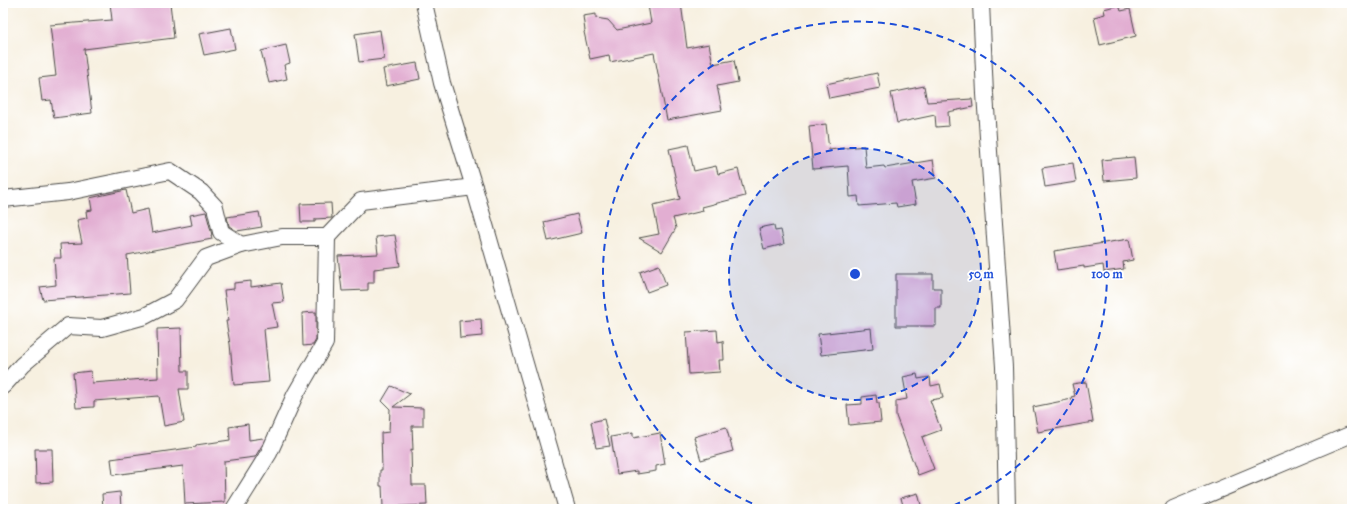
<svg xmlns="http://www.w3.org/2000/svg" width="1355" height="512" viewBox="0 0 1355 512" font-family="'IM FELL Great Primer',serif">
<rect width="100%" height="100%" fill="#fff"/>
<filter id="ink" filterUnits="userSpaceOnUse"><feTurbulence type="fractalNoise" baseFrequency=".025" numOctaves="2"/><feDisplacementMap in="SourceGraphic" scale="8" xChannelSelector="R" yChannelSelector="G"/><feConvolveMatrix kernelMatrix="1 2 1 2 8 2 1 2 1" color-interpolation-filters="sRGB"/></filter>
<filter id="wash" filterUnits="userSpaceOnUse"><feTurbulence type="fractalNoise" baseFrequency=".012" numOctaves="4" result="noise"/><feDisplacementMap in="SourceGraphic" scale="16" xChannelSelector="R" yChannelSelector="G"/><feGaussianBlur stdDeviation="0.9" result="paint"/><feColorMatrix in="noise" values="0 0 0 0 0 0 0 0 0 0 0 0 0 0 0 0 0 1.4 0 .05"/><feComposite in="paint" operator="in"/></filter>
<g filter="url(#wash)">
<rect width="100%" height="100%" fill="#f7f0e0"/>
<g id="blocks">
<g fill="#e2aed2">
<polygon points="110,3 170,3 174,38 84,49 92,113 54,118 51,100 42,101 39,78 56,76 50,25 112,20"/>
<polygon points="659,3 681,3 687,48 709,44 713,64 734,60 738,82 717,86 722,110 667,120 654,53 610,62 609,55 590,59 584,32 585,31 583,16 596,14 596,18 608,20 617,30 651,23 648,5"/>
<polygon points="1119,5 1121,11 1130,9 1136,36 1100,45 1094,17 1105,14 1104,9"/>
<polygon points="231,28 235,49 204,55 199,34"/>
<polygon points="380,30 384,59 359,62 355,34"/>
<polygon points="286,45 290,63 284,65 287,79 269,83 261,51"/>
<polygon points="417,63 420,79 386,86 383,69"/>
<polygon points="877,73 880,88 829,98 826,84"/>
<polygon points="924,86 927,102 972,99 973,107 948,112 949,126 936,127 935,115 897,123 891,93"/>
<polygon points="826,124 829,150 864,146 866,168 884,166 885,168 933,160 936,178 912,182 916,204 897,207 896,203 859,206 858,196 850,197 848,166 813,169 809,126"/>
<polygon points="688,145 694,171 716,166 718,174 738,169 745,196 702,207 703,211 673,218 676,228 662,252 639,238 659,234 653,205 680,199 669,149"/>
<polygon points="1134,157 1136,178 1104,181 1102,160"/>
<polygon points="1073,163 1076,182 1045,187 1042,168"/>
<polygon points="126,190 131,213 148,209 152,233 192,225 190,215 206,212 212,235 211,235 212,239 127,255 130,293 43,300 40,287 56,285 54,258 61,258 60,244 82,243 77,220 87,218 86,211 92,210 90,198"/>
<polygon points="331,203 332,218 315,219 315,222 301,222 300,204"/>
<polygon points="259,212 262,227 237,231 229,226 227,217"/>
<polygon points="577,214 582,233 548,241 544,222"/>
<polygon points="774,225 775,231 781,230 784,244 764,249 759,228"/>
<polygon points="395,235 400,266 374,269 374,283 368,283 368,290 342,291 338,256 378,254 376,237"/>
<polygon points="1129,239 1133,260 1123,262 1124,269 1104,272 1103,265 1084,268 1084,266 1057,270 1054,251"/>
<polygon points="659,265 666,285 647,292 640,272"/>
<polygon points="896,274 933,274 933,288 941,288 941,308 936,308 936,326 896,326"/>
<polygon points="251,281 251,287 281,283 284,302 272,303 277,327 264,329 269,382 234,385 230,344 226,321 228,321 224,290 234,289 234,283"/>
<polygon points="316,312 316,340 313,345 303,346 302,313"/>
<polygon points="481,319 482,336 460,338 459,321"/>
<polygon points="181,328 182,371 188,371 188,389 179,389 184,422 164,426 159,396 94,401 94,407 76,408 73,373 91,371 92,383 158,378 157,329"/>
<polygon points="871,328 873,349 821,355 818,334"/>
<polygon points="717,330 718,342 723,341 724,360 719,360 720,372 689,374 686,332"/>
<polygon points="917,374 918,379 930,377 931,386 940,384 943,398 930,400 941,430 922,437 934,469 918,475 896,416 896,401 907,399 903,377"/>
<polygon points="1086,382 1093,422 1038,432 1033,407 1072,399 1071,397 1075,396 1072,384"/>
<polygon points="391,386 410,394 393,407 423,408 423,426 412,426 413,450 411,449 412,485 426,485 427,505 383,507 382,486 380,486 380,470 382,470 381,433 389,432 390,409 382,401"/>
<polygon points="876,395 877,403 879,403 881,422 849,425 847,405 862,404 862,397"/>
<polygon points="604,419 610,446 596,448 591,422"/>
<polygon points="248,424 249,440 263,438 264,442 255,457 224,461 225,502 185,504 183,466 113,475 111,459 196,447 196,445 230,440 229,427"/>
<polygon points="726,427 733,451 701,460 694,437"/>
<polygon points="633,433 633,438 660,433 665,464 656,466 656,471 637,474 637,471 617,474 611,437"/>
<polygon points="35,449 52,449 53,482 36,483"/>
<polygon points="120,492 121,509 103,509 102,494"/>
<polygon points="918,493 922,509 904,509 901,498"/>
</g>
</g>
</g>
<g filter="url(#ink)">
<use href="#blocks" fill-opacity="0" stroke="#4a4946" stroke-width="1"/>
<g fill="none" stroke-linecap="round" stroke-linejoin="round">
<defs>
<g id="minor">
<polyline points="424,3 442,83 474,187 567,509"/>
<polyline points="981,3 985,94 1004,367 1007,509"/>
<polyline points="3,199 68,192 170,171 201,192 215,207 221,232 241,245"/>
<polyline points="3,386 22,365 68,326 102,328 145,316 175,300 206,258 241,245 282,237 327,237 361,201 474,187"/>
<polyline points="234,509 269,453 295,395 325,343 327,237"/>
<polyline points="1173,509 1352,434"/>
</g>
</defs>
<use href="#minor" stroke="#4a4946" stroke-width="18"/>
<use href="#minor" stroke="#fff" stroke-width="16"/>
</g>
</g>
<circle cx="855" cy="274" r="126" fill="#1d4ed8" fill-opacity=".12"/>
<g fill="none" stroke="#1d4ed8" stroke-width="2" stroke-dasharray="7 5">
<circle cx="855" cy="274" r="126"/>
<path d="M763 508A252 252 0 1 1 947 508"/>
</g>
<circle cx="855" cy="274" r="6" fill="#1d4ed8" stroke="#fff" stroke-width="2"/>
<g font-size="12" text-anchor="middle" font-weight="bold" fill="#1d4ed8" stroke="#fff" stroke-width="3.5" stroke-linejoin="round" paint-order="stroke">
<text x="981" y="278">50 m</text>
<text x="1107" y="278">100 m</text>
</g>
<rect width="1355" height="512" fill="none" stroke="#fff" stroke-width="16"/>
</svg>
